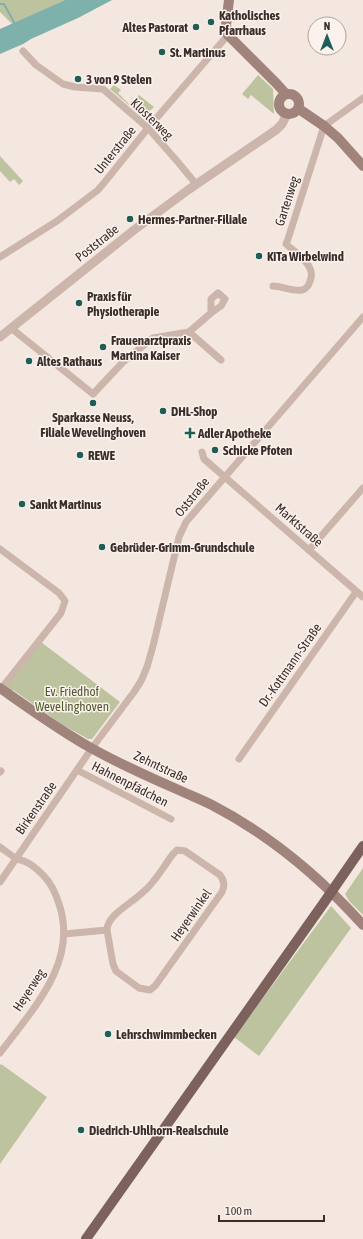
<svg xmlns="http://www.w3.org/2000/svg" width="363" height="1239" viewBox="0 0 363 1239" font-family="'Asap Condensed',sans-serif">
<rect width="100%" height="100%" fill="#f4e7e0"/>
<g fill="#bdc39f">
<polygon points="0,0 65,0 12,24 0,12"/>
<polygon points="258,75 273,89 274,114 251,95 248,99 242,94"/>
<polygon points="114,85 121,90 118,93 129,104 133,100 134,101 139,95 154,107 143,117 110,89"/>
<polygon points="0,156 23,181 19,185 14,179 10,182 0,171"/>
<polygon points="41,642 120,702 92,739 88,739 63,725 13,690 11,692 5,687"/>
<polygon points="363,868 363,915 349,901 345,894"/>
<polygon points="331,906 351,928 259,1056 234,1037"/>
<polygon points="1,1064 47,1097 0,1164 0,1065"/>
</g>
<polygon fill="#7eb1ac" points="65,0 112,0 78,18 31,39 23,44 0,54 0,29"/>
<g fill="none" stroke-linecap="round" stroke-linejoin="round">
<polyline stroke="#7eb1ac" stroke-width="2" points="0,4 4,4 15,24"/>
<g stroke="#ccb5ab" stroke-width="7">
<polyline points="23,51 36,65 63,84 75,87 103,89 148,128 177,161 196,184"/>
<polyline points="0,257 57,221 98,190 108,178 148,128 228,35"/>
<path d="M273 286C282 286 293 292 302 290 306 289 309 285 310 281 317 266 296 253 286 244L288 239 324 126 363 98"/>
<polyline points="11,328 93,394 123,362 153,338 189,332 211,313 221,306 225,299 218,293 211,299 211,313"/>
<polyline points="189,332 221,360"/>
<polyline points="202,452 204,459 363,597"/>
<polyline points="0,549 59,593 65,601 61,613 1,689"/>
<polyline points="309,550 363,488"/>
<polyline points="239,759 356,592"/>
<polyline points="77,770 171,819"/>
<polyline points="0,772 1,771"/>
<path d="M0 847C5 851 10 854 15 858 18 860 23 860 26 862 33 865 38 870 43 875 51 883 56 894 59 904 79 962 32 1010 0 1053"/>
<polyline points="0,882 92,748 134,692 141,681 147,667 153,646 179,537 186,522 363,317"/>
<path d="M64 934 107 930 113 964 116 971 139 988 150 990 155 986 222 892C225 886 224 880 220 875L185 851 177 850 173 854C163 867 155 883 142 893 132 903 107 915 107 930"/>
</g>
<polyline stroke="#ccb5ab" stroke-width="9" points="0,337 134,230 188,190 276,130 282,124 287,114"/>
<g stroke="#a0847c" stroke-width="10">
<polyline points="229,0 226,25 228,35 277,84 286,94"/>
<circle cx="289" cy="104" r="10"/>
<polyline points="299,109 324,126 338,138 363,166"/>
<path d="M0 688C30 709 59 730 91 748 120 764 151 778 181 791 192 796 202 800 212 805 270 835 320 877 363 925"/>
</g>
<polyline stroke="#7c615c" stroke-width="10" points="86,1239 323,904 363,846"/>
</g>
<g fill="#1f5d57" stroke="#fbf2ed" stroke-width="1.5">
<circle cx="211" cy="22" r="4"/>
<circle cx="196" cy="27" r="4"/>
<circle cx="162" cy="52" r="4"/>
<circle cx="78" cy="79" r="4"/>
<circle cx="130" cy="219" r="4"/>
<circle cx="259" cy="256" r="4"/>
<circle cx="79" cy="303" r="4"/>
<circle cx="103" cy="347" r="4"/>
<circle cx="29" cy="361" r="4"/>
<circle cx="93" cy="403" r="4"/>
<circle cx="163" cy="411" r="4"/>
<path d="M188 427h4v4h4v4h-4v4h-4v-4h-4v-4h4z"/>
<circle cx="215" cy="450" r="4"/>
<circle cx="80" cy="455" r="4"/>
<circle cx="22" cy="504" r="4"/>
<circle cx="102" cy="547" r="4"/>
<circle cx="108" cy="1034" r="4"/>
<circle cx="81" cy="1130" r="4"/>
</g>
<g text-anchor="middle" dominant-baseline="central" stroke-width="3" stroke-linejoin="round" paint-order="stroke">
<g font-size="13" font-weight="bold" fill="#3a2d2a" stroke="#fbf2ed" text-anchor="start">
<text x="219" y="15">Katholisches<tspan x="219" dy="15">Pfarrhaus</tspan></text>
<text x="188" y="27" text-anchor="end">Altes Pastorat</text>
<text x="170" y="52">St. Martinus</text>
<text x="86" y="79">3 von 9 Stelen</text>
<text x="138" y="219">Hermes-Partner-Filiale</text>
<text x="267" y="256">KiTa Wirbelwind</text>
<text x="87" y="296">Praxis für<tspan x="87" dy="15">Physiotherapie</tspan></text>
<text x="111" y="340">Frauenarztpraxis<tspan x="111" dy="15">Martina Kaiser</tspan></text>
<text x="37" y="361">Altes Rathaus</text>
<text x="171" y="411">DHL-Shop</text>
<text x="93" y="417" text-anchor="middle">Sparkasse Neuss,<tspan x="93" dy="15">Filiale Wevelinghoven</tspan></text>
<text x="198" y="433">Adler Apotheke</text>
<text x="223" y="450">Schicke Pfoten</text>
<text x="88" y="455">REWE</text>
<text x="30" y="504">Sankt Martinus</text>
<text x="110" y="547">Gebrüder-Grimm-Grundschule</text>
<text x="116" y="1034">Lehrschwimmbecken</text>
<text x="89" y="1130">Diedrich-Uhlhorn-Realschule</text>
</g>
<g font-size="13" fill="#3a2d2a" stroke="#fbf2ed">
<text transform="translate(152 119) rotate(44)">Klosterweg</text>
<text transform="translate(115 150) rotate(-51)">Unterstraße</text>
<text transform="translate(287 201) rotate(-72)">Gartenweg</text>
<text transform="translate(97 243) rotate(-38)">Poststraße</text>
<text transform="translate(192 497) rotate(-51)">Oststraße</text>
<text transform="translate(299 525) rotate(41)">Marktstraße</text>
<text transform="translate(290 665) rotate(-55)">Dr.-Kottmann-Straße</text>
<text transform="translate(161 767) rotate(25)">Zehntstraße</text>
<text transform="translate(130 784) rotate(27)">Hahnenpfädchen</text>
<text transform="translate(36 808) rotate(-55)">Birkenstraße</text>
<text transform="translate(191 915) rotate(-55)">Heyerwinkel</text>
<text transform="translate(29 990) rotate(-57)">Heyerweg</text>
</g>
<g font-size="13" fill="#50592e" stroke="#fbf2ed">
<text x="72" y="691">Ev. Friedhof<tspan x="72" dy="15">Wevelinghoven</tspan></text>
</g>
</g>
<g transform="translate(327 36)"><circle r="19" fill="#fbf2ed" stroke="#aea39f"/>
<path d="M0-3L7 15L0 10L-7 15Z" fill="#1f5d57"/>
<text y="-6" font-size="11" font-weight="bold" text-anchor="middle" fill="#3a2d2a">N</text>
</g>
<path d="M219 1215v6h105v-6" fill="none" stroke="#3a2d2a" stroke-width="2"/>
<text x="225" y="1215" font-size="12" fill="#3a2d2a" stroke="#fbf2ed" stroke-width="3" paint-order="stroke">100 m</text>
</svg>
